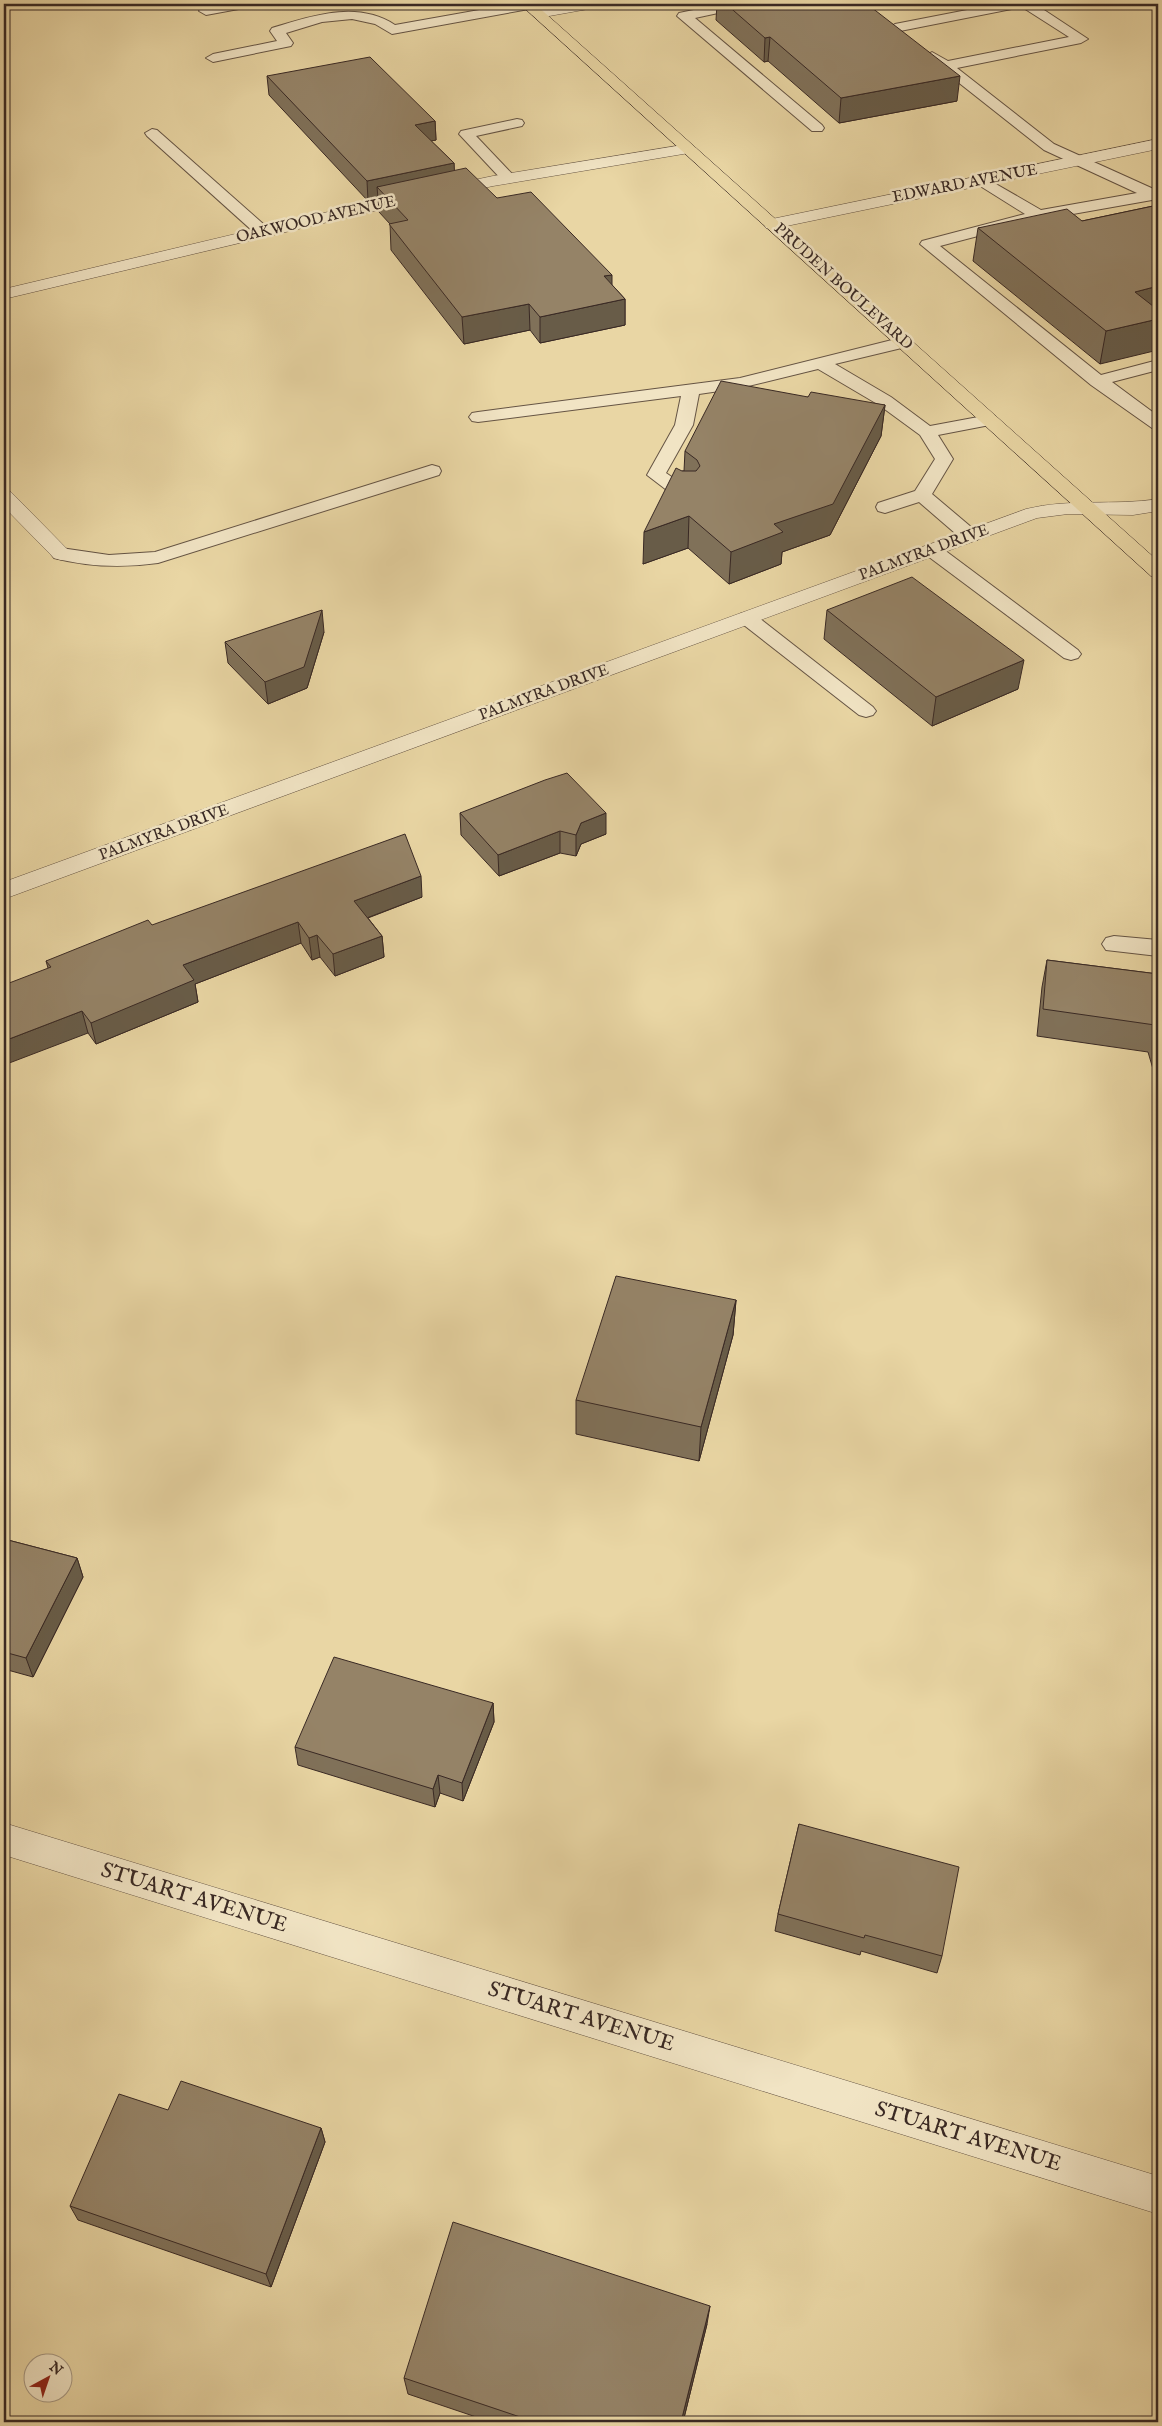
<svg xmlns="http://www.w3.org/2000/svg" width="1162" height="2426" viewBox="0 0 1162 2426" font-family="'IM FELL English',serif">
<rect width="100%" height="100%" fill="#e9d6a4"/>
<filter id="stains"><feTurbulence type="fractalNoise" baseFrequency=".004" numOctaves="4"/><feColorMatrix values="0 0 0 0 .2 0 0 0 0 .09 0 0 0 0 .02 0 0 0 .5 -.17"/></filter>
<radialGradient id="worn" r=".72"><stop offset=".6" stop-color="#630" stop-opacity="0"/><stop offset="1" stop-color="#630" stop-opacity=".3"/></radialGradient>
<g fill="none" stroke-linecap="round" stroke-linejoin="round">
<defs>
<g id="service">
<polygon points="223,4 251,4 244,8 206,15 199,11 201,8"/>
<path d="M513 4 536 5 529 9 392 34 375 24 352 19 322 22 286 33 293 43 291 46 213 62 206 58 213 54 277 41 270 31 272 28C312 16 357 0 395 25Z"/>
<polygon points="723,4 748,4 746,7 695,18 822,125 824,128 822,131 812,131 677,16 679,13"/>
<polygon points="998,4 1035,4 1088,39 1081,43 957,68 1054,144 1158,191 1158,202 1152,200 1039,220 940,246 1101,375 1158,360 1158,370 1112,382 1158,416 1158,429 1152,428 1091,385 920,244 922,241 1025,214 977,184 974,181 977,178 982,176 1041,210 1137,193 1044,150 925,56 932,52 948,61 1069,37 1022,7 895,32 888,28 895,24"/>
<polygon points="517,119 522,120 524,123 522,126 476,136 516,178 508,183 503,181 459,134 461,131"/>
<polygon points="152,129 157,130 269,229 271,232 269,235 257,235 147,136 145,133"/>
<polygon points="904,337 910,338 913,342 910,346 835,364 891,397 930,426 989,415 995,416 998,420 995,424 938,435 953,459 932,494 977,532 980,536 977,540 963,540 919,502 885,513 878,511 876,507 878,503 915,491 935,459 920,435 879,405 818,369 740,388 699,394 693,425 666,473 695,493 697,497 695,501 681,501 647,475 675,425 681,396 478,422 472,421 469,417 472,413 478,412 740,378"/>
<path d="M432 465 439 467 441 471 439 475 158 563C122 568 89 567 54 558L51 554 54 550 61 548 109 555 155 552Z"/>
<polygon points="932,544 939,546 1078,650 1081,654 1078,658 1071,660 1064,658 925,554 922,550 925,546"/>
<polygon points="747,612 754,614 873,707 876,711 873,715 866,717 859,715 740,622 737,618 740,614"/>
<polygon points="1114,936 1158,940 1158,956 1106,950 1102,944 1106,938"/>
</g>
<g id="minor">
<polygon points="571,4 601,4 594,8 538,18 531,14 533,11"/>
<polygon points="1158,139 1158,149 772,229 766,228 764,224 766,220 772,219"/>
<polygon points="689,144 697,149 695,152 493,186 370,212 4,299 4,289 370,202 493,176"/>
<polygon points="4,490 11,492 68,550 71,554 68,558 61,560 54,558 4,507"/>
<path d="M1158 499V511L1133 515 1068 514 1037 518 4 899V882L1026 509C1070 498 1114 506 1158 499Z"/>
<polygon points="4,1823 1158,2176 1158,2214 4,1855"/>
</g>
<polygon id="primary" points="520,4 535,4 1158,561 1158,578 1151,576"/>
</defs>
<use href="#service" stroke="#655444" stroke-width="2"/>
<use href="#minor" stroke="#655444" stroke-width="1"/>
<use href="#primary" stroke="#392924" stroke-width="1"/>
<use href="#service" fill="#f1e4c4" fill-rule="evenodd"/>
<use href="#minor" fill="#f1e4c4" fill-rule="evenodd"/>
<use href="#primary" fill="#e9d6a4" fill-rule="evenodd"/>
</g>
<g fill="#807159" stroke="#392924">
<polygon points="717,4 848,4 957,101 839,123 768,61 764,62 716,20"/>
<polygon points="267,76 435,121 436,140 431,141 454,163 454,171 497,198 612,285 625,299 625,325 540,343 530,330 464,344 391,250 390,224 379,212 378,198 368,201 269,95"/>
<polygon points="1158,205 1100,364 973,261 978,228 1082,221"/>
<polygon points="808,397 885,405 881,436 830,535 782,552 781,564 729,584 688,548 643,564 682,471 684,471 685,451"/>
<polygon points="827,610 1018,689 932,726 824,639"/>
<polygon points="324,632 307,688 268,704 228,663 225,642"/>
<polygon points="460,813 606,834 581,844 576,856 560,853 499,876 461,835"/>
<polygon points="422,897 368,918 382,936 384,957 335,976 320,957 312,960 301,943 195,984 198,1002 96,1044 88,1033 48,968 46,961"/>
<polygon points="1047,960 1158,974 1158,1086 1148,1052 1037,1036 1042,987"/>
<polygon points="736,1300 733,1335 699,1461 576,1434 576,1400"/>
<polygon points="4,1539 77,1558 83,1577 33,1677 4,1669"/>
<polygon points="493,1703 494,1722 463,1801 440,1793 435,1807 298,1765 295,1747"/>
<polygon points="799,1824 942,1956 937,1973 861,1951 860,1955 775,1931 778,1914"/>
<polygon points="168,2110 321,2128 325,2142 271,2287 78,2220 70,2206"/>
<polygon points="707,2324 683,2422 491,2422 408,2394 404,2378"/>
</g>
<g fill="#685c48" stroke="#392924">
<polygon points="770,37 768,61 764,62 765,38"/>
<polygon points="960,76 957,101 839,123 841,98"/>
<polygon points="435,121 436,140 416,144 415,125"/>
<polygon points="454,163 455,182 377,187 378,198 368,201 367,181"/>
<polygon points="612,275 612,300 604,276"/>
<polygon points="1158,286 1158,318 1135,292"/>
<polygon points="625,299 625,325 540,343 540,317"/>
<polygon points="529,304 530,330 464,344 462,317"/>
<polygon points="1158,319 1158,350 1100,364 1106,331"/>
<polygon points="885,405 881,436 830,535 782,552 781,564 729,584 731,552 774,524"/>
<polygon points="689,516 688,548 643,564 644,532"/>
<polygon points="322,610 324,632 307,688 268,704 265,682"/>
<polygon points="1024,660 1018,689 932,726 936,697"/>
<polygon points="606,813 606,834 581,844 576,856 576,835 581,823"/>
<polygon points="560,831 560,853 499,876 498,855"/>
<polygon points="421,876 422,897 356,922 354,901"/>
<polygon points="298,922 301,943 195,984 198,1002 96,1044 91,1023 183,965"/>
<polygon points="317,935 320,957 312,960 309,938"/>
<polygon points="382,936 384,957 335,976 333,954"/>
<polygon points="82,1011 88,1033 4,1065 4,1041"/>
<polygon points="736,1300 733,1335 699,1461 701,1427"/>
<polygon points="77,1558 83,1577 33,1677 26,1658"/>
<polygon points="493,1703 494,1722 463,1801 462,1783"/>
<polygon points="438,1775 440,1793 435,1807 433,1789"/>
<polygon points="321,2128 325,2142 271,2287 266,2274"/>
<polygon points="710,2306 707,2324 683,2422 681,2422"/>
</g>
<g fill="#958367" stroke="#392924">
<polygon points="726,4 848,4 851,7 867,4 960,76 841,98 770,37 765,38"/>
<polygon points="370,57 435,121 415,125 454,163 367,181 267,76"/>
<polygon points="466,168 497,198 531,192 612,275 604,276 625,299 540,317 529,304 462,317 389,224 408,220 377,187"/>
<polygon points="1158,205 1158,286 1135,292 1158,310 1158,319 1106,331 978,228 1067,209 1082,221"/>
<polygon points="721,381 808,397 811,392 885,405 833,504 774,524 783,532 731,552 689,516 644,532 676,468 682,471 696,471 700,466 697,460 685,451"/>
<polygon points="912,577 1024,660 936,697 827,610"/>
<polygon points="322,610 304,667 265,682 225,642"/>
<polygon points="567,773 606,813 581,823 576,835 560,831 498,855 460,813 545,780"/>
<polygon points="405,834 421,876 354,901 382,936 333,954 317,935 309,938 298,922 183,965 194,980 91,1023 82,1011 4,1041 4,985 51,967 46,961 148,920 152,925"/>
<polygon points="1047,960 1158,974 1158,1034 1155,1025 1043,1009"/>
<polygon points="616,1276 736,1300 701,1427 576,1400"/>
<polygon points="4,1539 77,1558 26,1658 4,1652"/>
<polygon points="334,1657 493,1703 462,1783 438,1775 433,1789 295,1747"/>
<polygon points="799,1824 959,1867 942,1956 865,1935 864,1938 778,1914"/>
<polygon points="181,2081 321,2128 266,2274 70,2206 119,2094 168,2110"/>
<polygon points="453,2222 710,2306 681,2422 535,2422 404,2378"/>
</g>
<g text-anchor="middle" dominant-baseline="central" stroke-width="5" stroke-linejoin="round" paint-order="stroke">
<g font-size="16" fill="#392924" stroke="#f1e4c4">
<text transform="translate(965 184) rotate(-11)">EDWARD AVENUE</text>
<text transform="translate(316 220) rotate(-13)">OAKWOOD AVENUE</text>
<text transform="translate(843 287) rotate(42)">PRUDEN BOULEVARD</text>
<text transform="translate(924 553) rotate(-20)">PALMYRA DRIVE</text>
<text transform="translate(544 693) rotate(-20)">PALMYRA DRIVE</text>
<text transform="translate(164 833) rotate(-20)">PALMYRA DRIVE</text>
</g>
<g font-size="22" fill="#392924" stroke="#f1e4c4">
<text transform="translate(194 1898) rotate(17)">STUART AVENUE</text>
<text transform="translate(581 2017) rotate(17)">STUART AVENUE</text>
<text transform="translate(968 2137) rotate(17)">STUART AVENUE</text>
</g>
</g>
<rect width="1162" height="2426" fill="none" stroke="#e9d6a4" stroke-width="20"/>
<rect x="5" y="5" width="1152" height="2416" fill="none" stroke="#392924" stroke-width="2.5"/>
<rect x="10" y="10" width="1142" height="2406" fill="none" stroke="#392924"/>
<g transform="translate(48 2378) rotate(40)"><circle r="24" fill="#f1e4c4" stroke="#a79984"/>
<path d="M0-4L9 19L0 12L-9 19Z" fill="#8f2418"/>
<text y="-8" font-size="14" font-weight="bold" text-anchor="middle" fill="#392924">N</text>
</g>
<rect width="100%" height="100%" filter="url(#stains)"/>
<rect width="100%" height="100%" fill="url(#worn)"/>
</svg>
